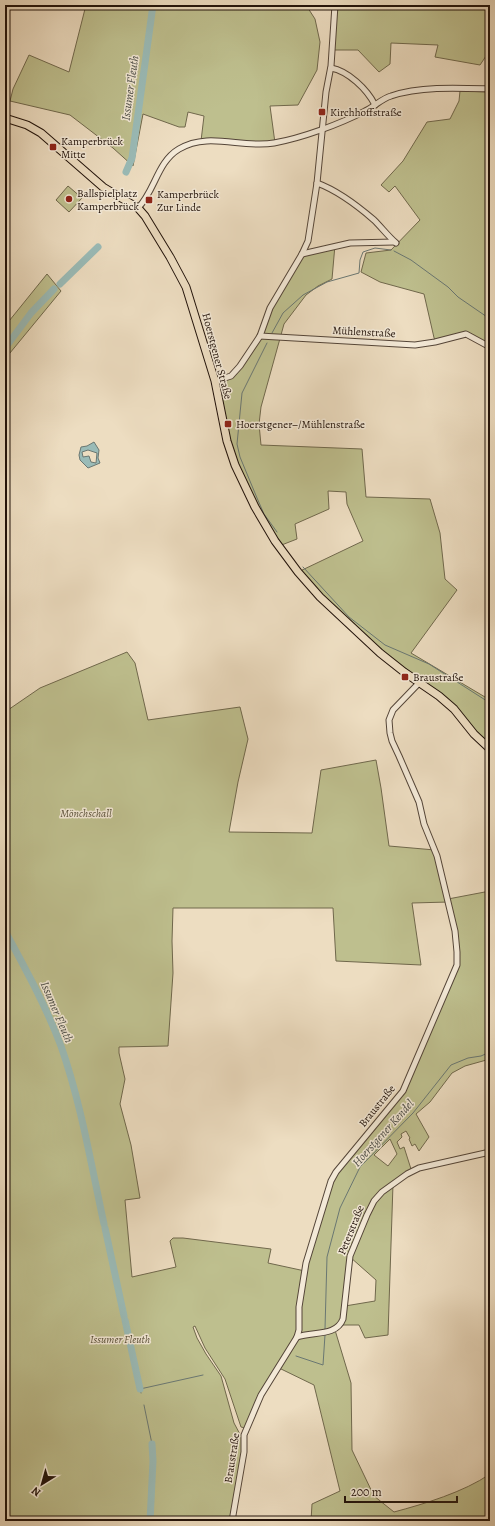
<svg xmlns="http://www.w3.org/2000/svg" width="495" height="1526" viewBox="0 0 495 1526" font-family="Alegreya,serif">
<rect width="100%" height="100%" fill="#edddc1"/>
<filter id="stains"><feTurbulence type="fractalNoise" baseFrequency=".005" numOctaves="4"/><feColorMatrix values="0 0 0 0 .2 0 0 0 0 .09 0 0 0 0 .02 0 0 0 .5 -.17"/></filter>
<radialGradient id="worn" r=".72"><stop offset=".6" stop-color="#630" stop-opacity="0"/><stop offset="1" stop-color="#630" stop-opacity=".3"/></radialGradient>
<g fill="#bebf8e" stroke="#70684c" fill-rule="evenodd">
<polygon points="86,5 306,5 315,19 320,42 317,70 298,105 270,106 275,143 201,141 204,116 188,112 185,127 179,127 143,114 133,166 113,148 70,115 10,101 13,89 29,55 69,72"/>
<polygon points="335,5 490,5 490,50 480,65 435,57 438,45 391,43 390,64 379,72 358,50 332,50"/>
<polygon points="460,91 490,92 490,347 466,334 435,342 424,294 380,282 361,272 366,253 391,250 420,220 395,186 389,192 381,185 403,161 427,122 450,119 459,101"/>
<polygon points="68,186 82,198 69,212 56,200"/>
<polygon points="335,245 332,279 318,286 306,295 284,324 261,407 259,424 261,445 362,449 366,497 430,499 440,533 445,579 457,590 411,653 490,700 490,749 451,709 380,653 298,572 363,541 347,504 346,492 328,491 329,509 295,524 297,539 279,546 235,465 215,381 231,376 260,336 270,308 302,254"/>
<polygon points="47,274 61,291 5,359 5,326"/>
<path d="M127 652 135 663 148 720 240 707 248 739 238 782 229 832 312 833 321 770 376 760 381 788 389 846 435 850 448 899 490 891V1059L465 1066 452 1073 430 1102 416 1114 429 1137 419 1151 415 1144 412 1146 409 1139 410 1138 406 1131 401 1134 402 1137 397 1142 400 1149 404 1147 411 1169 393 1184 388 1335 365 1338 359 1325H341L335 1330 351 1383 352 1450 374 1496 394 1512C424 1504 464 1492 490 1474L489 1521H311L312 1504 340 1491 314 1385 279 1368 245 1428 241 1427 225 1379 205 1348 195 1326 193 1327 197 1338 206 1354 221 1376 234 1423 242 1438 243 1452 230 1521H5V712L40 688ZM449 902 459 965 399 1097 331 1181 305 1271 268 1263 271 1249 183 1238H173L170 1241 176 1267 132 1277 125 1200 140 1198 131 1145 120 1104 125 1079 119 1053V1047L168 1046 173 973 172 941 173 908H333L336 961 421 965 412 903ZM390 1139 397 1154 388 1166 374 1155ZM350 1257 376 1280 375 1301 345 1306Z"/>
</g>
<path fill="#9abbb7" stroke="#6a7772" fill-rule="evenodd" d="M94 442 99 450 98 458 100 463 88 468 80 460 79 455 81 447 87 446ZM88 450 97 453 96 463 91 462 89 456 83 457 82 452Z"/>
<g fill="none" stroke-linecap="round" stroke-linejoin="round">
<g stroke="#6a7772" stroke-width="1">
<polyline points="394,251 411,260 448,287 458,297 490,319"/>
<polyline points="272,333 283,313 303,295 327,282 359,273 360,260 363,252 375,248 391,250"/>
<polyline points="267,343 242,393 237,444 240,457 257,498 264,514 277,532"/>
<polyline points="303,567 349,617 385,645 429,664 490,703"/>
<polyline points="325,1329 327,1257 340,1208 360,1167 413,1113 451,1065 468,1058 481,1056 490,1052"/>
<polyline points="296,1356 323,1365 325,1335"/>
<polyline points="141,1393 140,1389 203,1375"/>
<polyline points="144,1405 152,1444"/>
</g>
<g stroke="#9abbb7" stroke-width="7">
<polyline points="126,172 132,158 153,5"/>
<polyline points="60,284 98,247"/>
<polyline points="5,348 31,313 54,289"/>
<path d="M5 931C25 968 46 1006 61 1046 81 1103 91 1164 104 1224"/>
<polyline points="105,1228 124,1316"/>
<polyline points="125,1320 140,1389"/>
<polyline points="150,1521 153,1461 152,1444"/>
</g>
<defs>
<g id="minor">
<path d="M331 68C348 71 367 89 375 105"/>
<path d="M317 183C336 190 359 207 374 220 382 228 388 236 396 243"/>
<path d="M138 208C155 191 157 162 179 149 209 131 242 149 274 143 302 138 340 124 365 111 374 107 381 99 391 96 420 86 459 88 490 89"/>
<polyline points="302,254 350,243 394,242"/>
<polyline points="260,336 415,345 435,342 466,334 490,347"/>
<polyline points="215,381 231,376 240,366 260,336 270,308 302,254 308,241 317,183 326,92 331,66 335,5"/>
<path d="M297 1337C313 1331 336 1337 343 1319L350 1256 367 1215 374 1201 382 1192 407 1174 419 1168 490 1152"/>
<polyline points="232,1521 244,1452 244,1435 261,1395 297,1337 299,1330 299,1307 306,1263 331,1181 336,1172 403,1091 457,965 457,952 455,931 437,856 424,824 419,802 399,756 392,741 390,733 389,720 393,710 419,683"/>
</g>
<polyline id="major" points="5,118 27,125 41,133 103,187 138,208 145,216 170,257 186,287 215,381 227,441 235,465 255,507 275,541 298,572 320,597 380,653 404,672 439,696 454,709 474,734 490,749"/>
</defs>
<use href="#minor" stroke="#544538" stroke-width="7"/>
<use href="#major" stroke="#21120a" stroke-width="9"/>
<use href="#minor" stroke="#f3e9d7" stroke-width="5"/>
<use href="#major" stroke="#edddc1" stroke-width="7"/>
</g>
<g fill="#8f2418" stroke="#f3e9d7" stroke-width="1.5">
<rect x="318" y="108" width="8" height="8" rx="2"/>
<rect x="49" y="143" width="8" height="8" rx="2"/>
<circle cx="69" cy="199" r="4"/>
<rect x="145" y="196" width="8" height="8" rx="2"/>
<rect x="224" y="420" width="8" height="8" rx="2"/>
<rect x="401" y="673" width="8" height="8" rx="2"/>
</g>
<g text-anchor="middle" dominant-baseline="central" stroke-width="3" stroke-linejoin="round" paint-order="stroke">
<g font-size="11" fill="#21120a" stroke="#f3e9d7" text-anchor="start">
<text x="330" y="112">Kirchhoffstraße</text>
<text x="61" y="141">Kamperbrück<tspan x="61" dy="13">Mitte</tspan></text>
<text x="77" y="193">Ballspielplatz<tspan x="77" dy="13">Kamperbrück</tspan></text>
<text x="157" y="194">Kamperbrück<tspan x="157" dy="13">Zur Linde</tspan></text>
<text x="236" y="424">Hoerstgener−/Mühlenstraße</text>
<text x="413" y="677">Braustraße</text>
</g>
<g font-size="11" fill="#21120a" stroke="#f3e9d7">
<text transform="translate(364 332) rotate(3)">Mühlenstraße</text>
<text transform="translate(217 356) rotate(75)">Hoerstgener Straße</text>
<text transform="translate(377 1106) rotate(-51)">Braustraße</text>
<text transform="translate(351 1230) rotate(-68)">Peterstraße</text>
<text transform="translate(232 1458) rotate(-81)">Braustraße</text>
</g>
<g font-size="11" font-style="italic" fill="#584f38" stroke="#f3e9d7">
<text x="86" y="813">Mönchschall</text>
<text x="120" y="1339">Issumer Fleuth</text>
</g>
<g font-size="12" font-style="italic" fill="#4b4d47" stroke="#f3e9d7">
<text transform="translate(130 88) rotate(-82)">Issumer Fleuth</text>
<text transform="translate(57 1012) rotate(67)">Issumer Fleuth</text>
<text transform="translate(383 1133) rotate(-48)">Hoerstgener Kendel</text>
</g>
</g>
<rect width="495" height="1526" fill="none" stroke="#edddc1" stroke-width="20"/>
<rect x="6" y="6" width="483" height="1514" fill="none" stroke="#21120a" stroke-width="2"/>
<rect x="10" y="10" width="475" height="1506" fill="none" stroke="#21120a"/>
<g transform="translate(42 1484) rotate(217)" stroke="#f3e9d7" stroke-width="3" paint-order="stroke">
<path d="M0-3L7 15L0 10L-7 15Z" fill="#21120a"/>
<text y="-6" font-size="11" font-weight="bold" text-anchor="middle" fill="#21120a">N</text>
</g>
<path d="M345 1496v6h112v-6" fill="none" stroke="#21120a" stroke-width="2"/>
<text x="351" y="1496" font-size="12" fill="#21120a" stroke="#f3e9d7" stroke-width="3" paint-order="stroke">200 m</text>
<rect width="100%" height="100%" filter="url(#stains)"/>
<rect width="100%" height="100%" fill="url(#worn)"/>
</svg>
